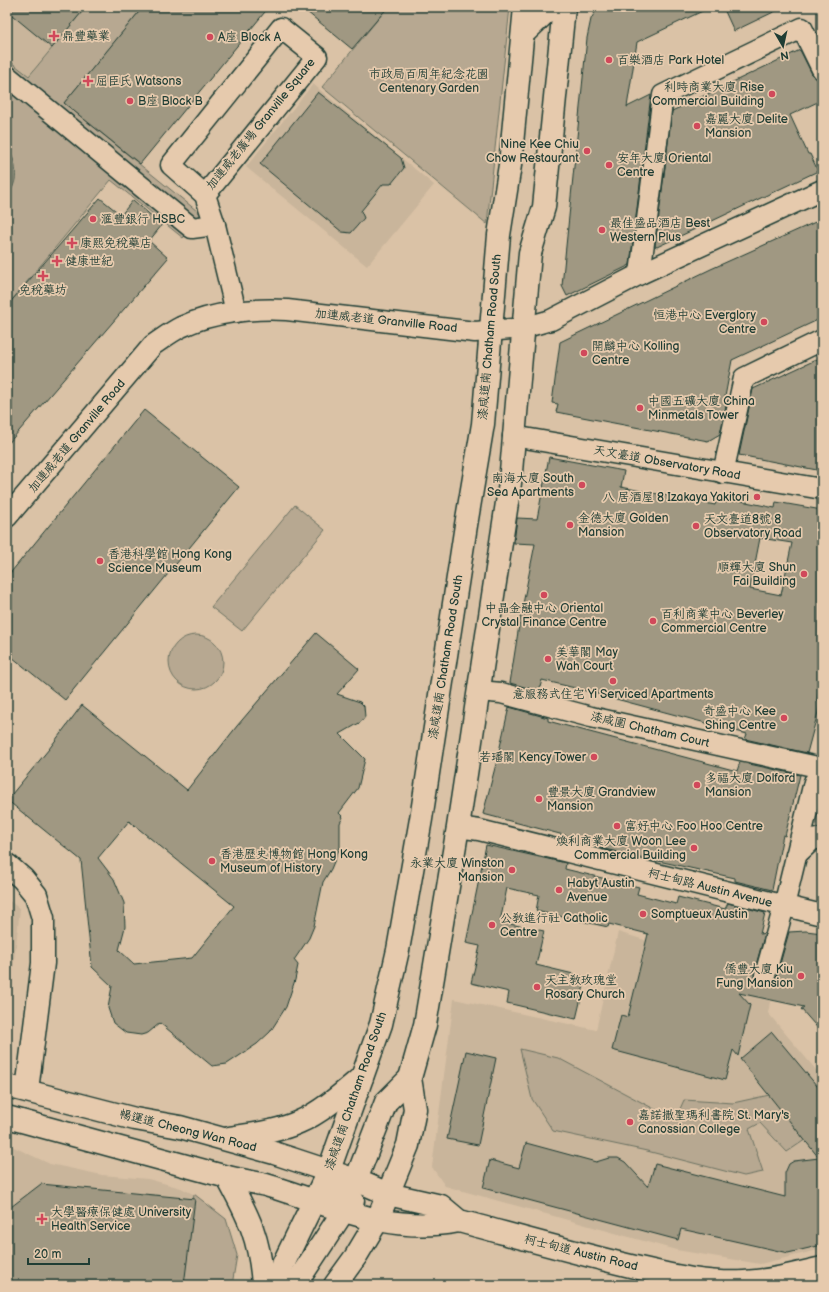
<svg xmlns="http://www.w3.org/2000/svg" width="829" height="1292" viewBox="0 0 829 1292" font-family="'Balsamiq Sans','LXGW WenKai TC',sans-serif">
<rect width="100%" height="100%" fill="#dac2a6"/>
<filter id="ink" filterUnits="userSpaceOnUse"><feTurbulence type="fractalNoise" baseFrequency=".025" numOctaves="2"/><feDisplacementMap in="SourceGraphic" scale="8" xChannelSelector="R" yChannelSelector="G"/><feConvolveMatrix kernelMatrix="1 2 1 2 8 2 1 2 1" color-interpolation-filters="sRGB"/></filter>
<g filter="url(#ink)">
<g fill="#c9b59b">
<polygon points="7,7 86,7 29,76 7,59"/>
<polygon points="313,84 434,185 367,266 246,167"/>
<polygon points="7,899 20,909 7,1025"/>
<polygon points="618,932 774,979 768,1013 822,1077 822,1249 760,1264 676,1250 445,1186 432,1167 454,999 596,1030"/>
<polygon points="7,1144 50,1164 102,1175 148,1179 181,1188 195,1195 226,1219 237,1255 232,1285 7,1285"/>
</g>
<g fill="#b7a891" stroke="#6b7262">
<polygon points="86,7 143,7 64,103 202,215 183,238 111,180 7,306 7,59 29,76"/>
<polygon points="388,7 510,7 487,224 322,87"/>
<polygon points="295,505 325,530 242,631 211,607"/>
<circle cx="196" cy="662" r="27"/>
<polygon points="520,1049 558,1058 675,1120 684,1100 733,1103 783,1092 818,1131 787,1152 760,1123 749,1129 763,1172 744,1176 647,1151 553,1131 532,1099"/>
<polygon points="194,1194 226,1219 237,1255 232,1285 183,1285"/>
</g>
<path fill="#8a8976" stroke="#5f6b5c" d="M7 147C17 162 20 181 7 196Z"/>
<g fill="#a09882" stroke="#1f3d34" fill-rule="evenodd">
<polygon points="7,7 86,7 52,48 7,11"/>
<polygon points="143,7 269,7 140,164 64,103"/>
<polygon points="301,7 388,7 352,49"/>
<polygon points="598,7 711,7 637,42 627,107 651,95 630,265 567,296 562,286 587,38 591,19"/>
<polygon points="723,7 784,7 734,31"/>
<polygon points="800,50 812,74 818,80 822,87 822,100 790,115 808,154 810,154 818,171 657,247 655,246 672,111"/>
<polygon points="318,92 401,158 404,168 391,184 383,184 361,211 364,218 351,233 342,232 260,164"/>
<polygon points="100,198 121,215 133,200 162,225 149,241 168,258 7,445 7,306"/>
<polygon points="822,219 822,318 732,360 724,402 727,401 720,434 708,441 556,412 558,404 552,403 560,342 711,269"/>
<polygon points="822,357 822,471 739,455 753,389"/>
<polygon points="144,410 239,487 65,700 7,653 7,577"/>
<path d="M549 457 624 471 621 487 715 505 717 496 775 508 776 502 822 510V676L817 700 821 701 807 753 745 739 747 734 575 688 542 680 539 691 510 683 520 619 535 544 514 543 517 518 537 519ZM760 538 792 543 781 595 750 589Z"/>
<path d="M316 633 359 669 337 694 360 702 364 706 365 717 361 722 340 734 365 759 358 788 339 813 343 817 340 823V847L331 869 323 882 314 926 309 938 294 960 298 965 295 980 286 1007 270 1032 257 1044 227 1064 212 1066 160 1023 148 1033 141 1035 126 1033 113 1023 108 1008 112 986 92 967 81 860 7 800 49 749 82 705 187 790 237 726ZM129 821 234 906 192 958 134 964 119 950 125 927 124 903 114 879 98 858Z"/>
<polygon points="509,707 548,718 548,721 737,771 740,762 800,775 785,836 783,835 772,890 735,881 735,878 582,844 583,840 483,814 497,760"/>
<polygon points="486,845 566,863 565,869 639,887 637,894 676,904 678,897 725,909 728,903 765,913 760,934 765,933 754,972 757,983 762,986 768,986 776,978 789,932 806,931 822,933 822,1033 801,1009 804,1007 739,993 750,1005 738,1056 733,1050 725,1080 612,1050 621,1015 628,1017 648,934 609,924 608,927 536,911 539,895 507,888 500,922 544,931 536,965 586,977 576,1019 507,1003 509,992 471,983 480,946 466,943"/>
<polygon points="772,1032 822,1092 822,1245 788,1253 681,1229 678,1240 483,1188 490,1160 519,1168 526,1143 596,1162 609,1158 618,1158 625,1162 648,1187 655,1164 785,1197 785,1173 789,1164 794,1161 819,1158 740,1059"/>
<polygon points="466,1051 496,1058 478,1145 447,1139"/>
<polygon points="41,1184 195,1199 184,1285 7,1285 7,1210"/>
</g>
<g fill="none" stroke-linecap="round" stroke-linejoin="round">
<defs>
<g id="street">
<polyline points="7,76 192,228 215,225"/>
<polyline points="205,195 317,57 281,28 171,165 205,195 215,225 236,312"/>
<polyline points="640,274 663,95 802,28 822,69"/>
<polyline points="513,436 822,489"/>
<polyline points="723,473 744,378 822,340"/>
<path d="M7 517 153 345C162 339 171 332 181 327 213 312 253 308 287 310L475 332 523 328 551 320 640 274 822 190"/>
<polyline points="479,691 501,693 591,717 822,768"/>
<polyline points="458,827 479,830 822,915"/>
<polyline points="796,855 812,840 822,838"/>
<polyline points="765,975 784,906 814,782 822,775"/>
</g>
<g id="secondary">
<polyline points="523,34 551,7"/>
<polyline points="7,865 23,879 36,895 43,918 43,963 27,1090"/>
<path d="M7 1086 135 1119 180 1127 274 1153 356 1180 388 1194 441 1206 459 1221C519 1237 579 1254 639 1268 673 1276 709 1284 744 1282 770 1281 797 1274 822 1268"/>
<path d="M7 1117 227 1177C240 1180 253 1182 266 1185 333 1205 387 1235 459 1221"/>
<path d="M229 1138C252 1134 277 1132 299 1122 322 1112 343 1093 362 1077"/>
<path d="M227 1177C249 1217 260 1239 263 1285"/>
<polyline points="315,1201 334,1193 356,1180 386,1102 410,1078"/>
<polyline points="273,1285 329,1170 381,1024 398,950 421,819 466,525 483,424 499,235 510,165 525,7"/>
<polyline points="289,1285 299,1279 343,1212 353,1201"/>
<polyline points="335,1285 356,1256 377,1221 408,1145 415,1109 410,1078 425,1025 458,827 510,483 530,253 544,207 564,7"/>
</g>
</defs>
<use href="#street" stroke="#1f3d34" stroke-width="23"/>
<use href="#secondary" stroke="#1f3d34" stroke-width="25"/>
<use href="#street" stroke="#e6caad" stroke-width="20"/>
<use href="#secondary" stroke="#e6caad" stroke-width="22"/>
</g>
</g>
<g fill="#d1495b" stroke="#e6caad" stroke-width="1.5">
<path d="M52 30h4v4h4v4h-4v4h-4v-4h-4v-4h4z"/>
<circle cx="210" cy="37" r="4"/>
<circle cx="609" cy="60" r="4"/>
<path d="M86 75h4v4h4v4h-4v4h-4v-4h-4v-4h4z"/>
<circle cx="772" cy="94" r="4"/>
<circle cx="130" cy="101" r="4"/>
<circle cx="697" cy="126" r="4"/>
<circle cx="587" cy="151" r="4"/>
<circle cx="609" cy="165" r="4"/>
<circle cx="93" cy="219" r="4"/>
<circle cx="602" cy="230" r="4"/>
<path d="M70 237h4v4h4v4h-4v4h-4v-4h-4v-4h4z"/>
<path d="M55 255h4v4h4v4h-4v4h-4v-4h-4v-4h4z"/>
<path d="M41 270h4v4h4v4h-4v4h-4v-4h-4v-4h4z"/>
<circle cx="764" cy="322" r="4"/>
<circle cx="584" cy="353" r="4"/>
<circle cx="640" cy="408" r="4"/>
<circle cx="582" cy="485" r="4"/>
<circle cx="757" cy="497" r="4"/>
<circle cx="570" cy="525" r="4"/>
<circle cx="696" cy="526" r="4"/>
<circle cx="100" cy="561" r="4"/>
<circle cx="804" cy="574" r="4"/>
<circle cx="544" cy="595" r="4"/>
<circle cx="653" cy="621" r="4"/>
<circle cx="548" cy="659" r="4"/>
<circle cx="613" cy="681" r="4"/>
<circle cx="784" cy="718" r="4"/>
<circle cx="594" cy="757" r="4"/>
<circle cx="697" cy="785" r="4"/>
<circle cx="539" cy="799" r="4"/>
<circle cx="617" cy="826" r="4"/>
<circle cx="694" cy="848" r="4"/>
<circle cx="212" cy="861" r="4"/>
<circle cx="512" cy="870" r="4"/>
<circle cx="559" cy="890" r="4"/>
<circle cx="643" cy="914" r="4"/>
<circle cx="492" cy="925" r="4"/>
<circle cx="801" cy="976" r="4"/>
<circle cx="537" cy="987" r="4"/>
<circle cx="630" cy="1122" r="4"/>
<path d="M40 1213h4v4h4v4h-4v4h-4v-4h-4v-4h4z"/>
</g>
<g text-anchor="middle" dominant-baseline="central" stroke-width="3.5" stroke-linejoin="round" paint-order="stroke">
<g font-size="12" fill="#1f3d34" stroke="#e6caad" text-anchor="start">
<text x="62" y="36">鼎豐藥業</text>
<text x="218" y="37">A座 Block A</text>
<text x="617" y="60">百樂酒店 Park Hotel</text>
<text x="96" y="81">屈臣氏 Watsons</text>
<text x="764" y="87" text-anchor="end">利時商業大廈 Rise<tspan x="764" dy="14">Commercial Building</tspan></text>
<text x="138" y="101">B座 Block B</text>
<text x="705" y="119">嘉麗大廈 Delite<tspan x="705" dy="14">Mansion</tspan></text>
<text x="579" y="144" text-anchor="end">Nine Kee Chiu<tspan x="579" dy="14">Chow Restaurant</tspan></text>
<text x="617" y="158">安年大廈 Oriental<tspan x="617" dy="14">Centre</tspan></text>
<text x="101" y="219">滙豐銀行 HSBC</text>
<text x="610" y="223">最佳盛品酒店 Best<tspan x="610" dy="14">Western Plus</tspan></text>
<text x="80" y="243">康熙免稅藥店</text>
<text x="65" y="261">健康世紀</text>
<text x="43" y="290" text-anchor="middle">免稅藥坊</text>
<text x="756" y="315" text-anchor="end">恒港中心 Everglory<tspan x="756" dy="14">Centre</tspan></text>
<text x="592" y="346">開麟中心 Kolling<tspan x="592" dy="14">Centre</tspan></text>
<text x="648" y="401">中國五礦大廈 China<tspan x="648" dy="14">Minmetals Tower</tspan></text>
<text x="574" y="478" text-anchor="end">南海大廈 South<tspan x="574" dy="14">Sea Apartments</tspan></text>
<text x="749" y="497" text-anchor="end">八 居酒屋 8 Izakaya Yakitori</text>
<text x="578" y="518">金德大廈 Golden<tspan x="578" dy="14">Mansion</tspan></text>
<text x="704" y="519">天文臺道8號 8<tspan x="704" dy="14">Observatory Road</tspan></text>
<text x="108" y="554">香港科學館 Hong Kong<tspan x="108" dy="14">Science Museum</tspan></text>
<text x="796" y="567" text-anchor="end">順輝大廈 Shun<tspan x="796" dy="14">Fai Building</tspan></text>
<text x="544" y="608" text-anchor="middle">中晶金融中心 Oriental<tspan x="544" dy="14">Crystal Finance Centre</tspan></text>
<text x="661" y="614">百利商業中心 Beverley<tspan x="661" dy="14">Commercial Centre</tspan></text>
<text x="556" y="652">美華閣 May<tspan x="556" dy="14">Wah Court</tspan></text>
<text x="613" y="694" text-anchor="middle">意服務式住宅 Yi Serviced Apartments</text>
<text x="776" y="711" text-anchor="end">奇盛中心 Kee<tspan x="776" dy="14">Shing Centre</tspan></text>
<text x="586" y="757" text-anchor="end">若璠閣 Kency Tower</text>
<text x="705" y="778">多福大廈 Dolford<tspan x="705" dy="14">Mansion</tspan></text>
<text x="547" y="792">豐景大廈 Grandview<tspan x="547" dy="14">Mansion</tspan></text>
<text x="625" y="826">富好中心 Foo Hoo Centre</text>
<text x="686" y="841" text-anchor="end">煥利商業大廈 Woon Lee<tspan x="686" dy="14">Commercial Building</tspan></text>
<text x="220" y="854">香港歷史博物館 Hong Kong<tspan x="220" dy="14">Museum of History</tspan></text>
<text x="504" y="863" text-anchor="end">永業大廈 Winston<tspan x="504" dy="14">Mansion</tspan></text>
<text x="567" y="883">Habyt Austin<tspan x="567" dy="14">Avenue</tspan></text>
<text x="651" y="914">Somptueux Austin</text>
<text x="500" y="918">公教進行社 Catholic<tspan x="500" dy="14">Centre</tspan></text>
<text x="793" y="969" text-anchor="end">僑豐大廈 Kiu<tspan x="793" dy="14">Fung Mansion</tspan></text>
<text x="545" y="980">天主教玫瑰堂<tspan x="545" dy="14">Rosary Church</tspan></text>
<text x="638" y="1115">嘉諾撒聖瑪利書院 St. Mary's<tspan x="638" dy="14">Canossian College</tspan></text>
<text x="51" y="1212">大學醫療保健處 University<tspan x="51" dy="14">Health Service</tspan></text>
</g>
<g font-size="12" fill="#274239" stroke="#e6caad">
<text x="429" y="74">市政局百周年紀念花園<tspan x="429" dy="14">Centenary Garden</tspan></text>
</g>
<g font-size="12" fill="#1f3d34" stroke="#e6caad">
<text transform="translate(261 124) rotate(-51)">加連威老廣場 Granville Square</text>
<text transform="translate(386 321) rotate(6)">加連威老道 Granville Road</text>
<text transform="translate(490 337) rotate(-85)">漆咸道南 Chatham Road South</text>
<text transform="translate(77 436) rotate(-50)">加連威老道 Granville Road</text>
<text transform="translate(667 463) rotate(10)">天文臺道 Observatory Road</text>
<text transform="translate(446 657) rotate(-81)">漆咸道南 Chatham Road South</text>
<text transform="translate(650 730) rotate(13)">漆咸圍 Chatham Court</text>
<text transform="translate(710 888) rotate(14)">柯士甸路 Austin Avenue</text>
<text transform="translate(356 1091) rotate(-71)">漆咸道南 Chatham Road South</text>
<text transform="translate(188 1131) rotate(14)">暢運道 Cheong Wan Road</text>
<text transform="translate(581 1253) rotate(14)">柯士甸道 Austin Road</text>
</g>
</g>
<rect width="829" height="1292" fill="none" stroke="#e6caad" stroke-width="24"/>
<rect x="12" y="12" width="805" height="1268" fill="none" stroke="#1f3d34" stroke-width="1.5" filter="url(#ink)"/>
<g transform="translate(783 46) rotate(171)" stroke="#e6caad" stroke-width="3" paint-order="stroke">
<path d="M0-3L7 15L0 10L-7 15Z" fill="#1f3d34"/>
<text y="-6" font-size="11" font-weight="bold" text-anchor="middle" fill="#1f3d34">N</text>
</g>
<path d="M28 1258v6h61v-6" fill="none" stroke="#1f3d34" stroke-width="2"/>
<text x="34" y="1258" font-size="12" fill="#1f3d34" stroke="#e6caad" stroke-width="3" paint-order="stroke">20 m</text>
</svg>
